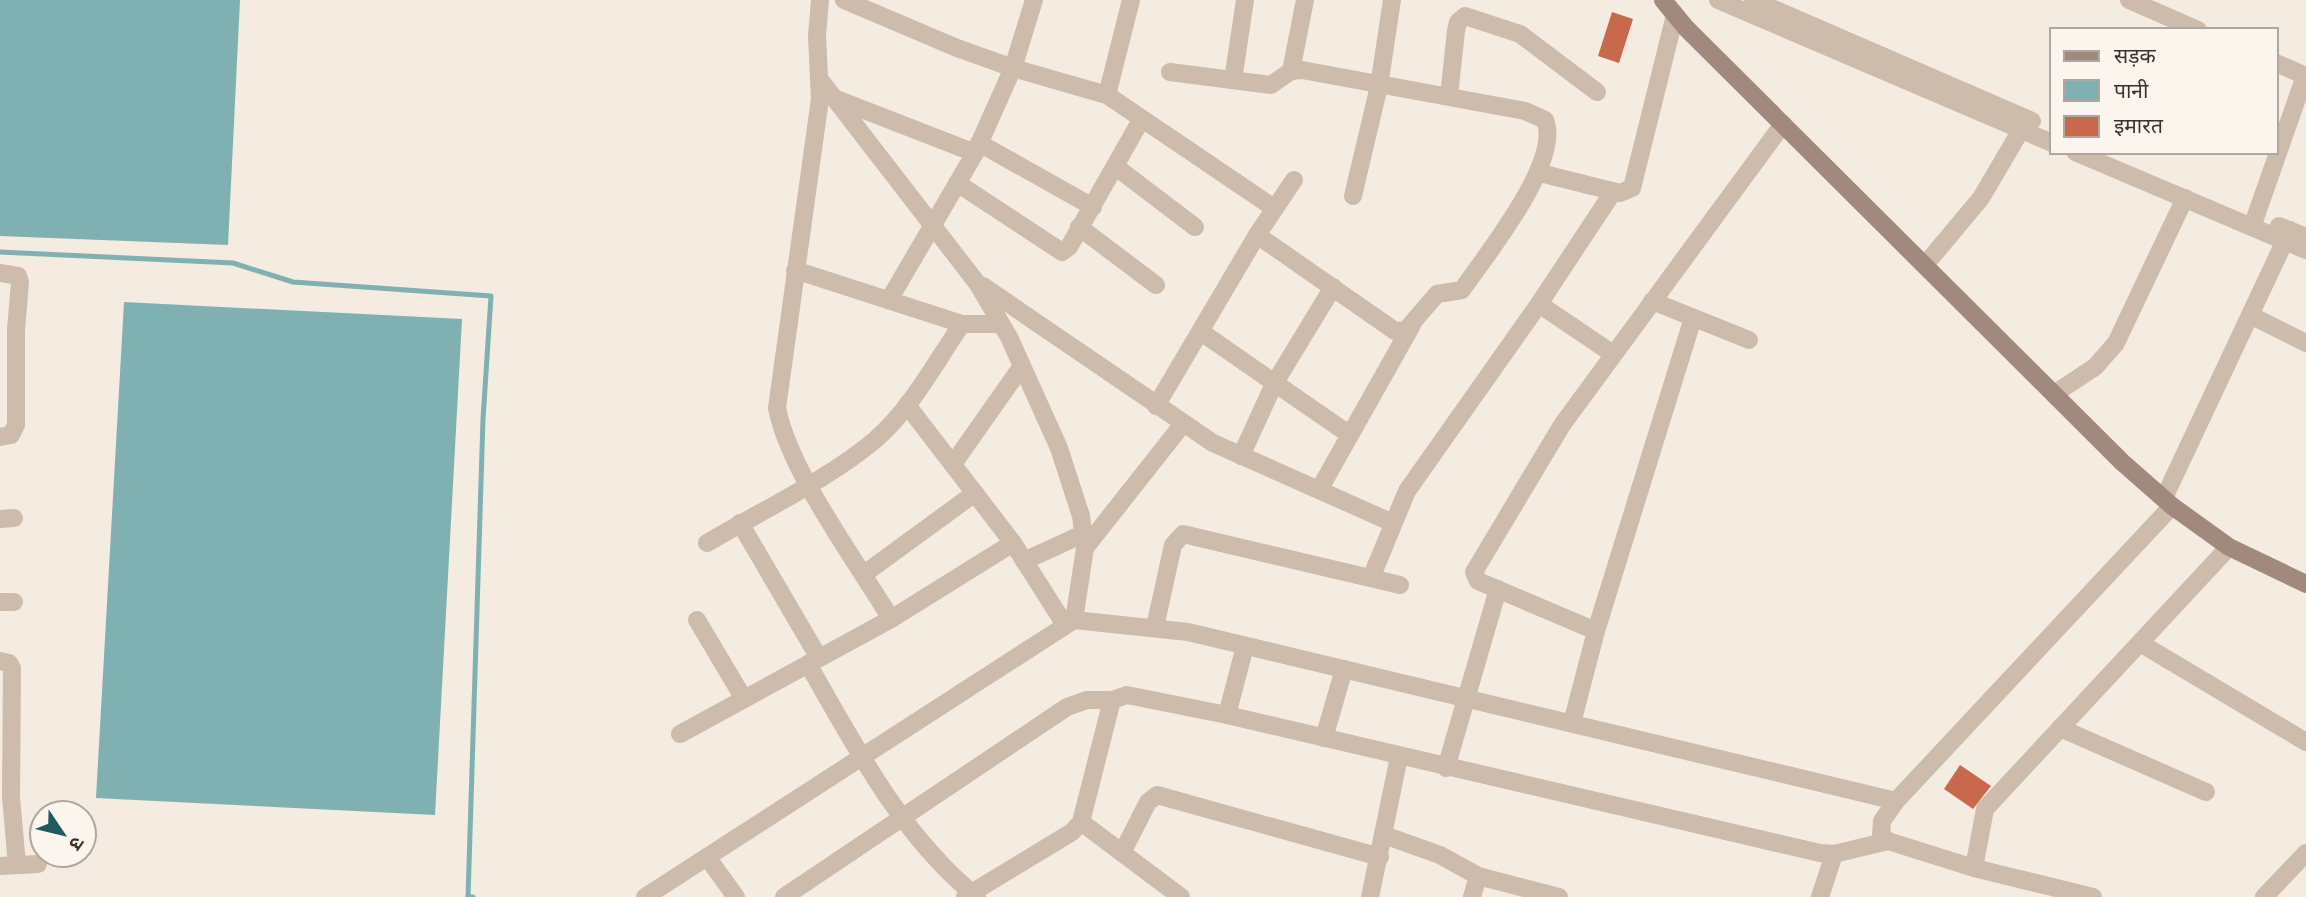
<svg xmlns="http://www.w3.org/2000/svg" width="2306" height="897" viewBox="0 0 2306 897" font-family="Helvetica,'Noto Sans Devanagari',sans-serif">
<rect width="100%" height="100%" fill="#f4ebe1"/>
<g fill="#7fb0b2">
<polygon points="0,0 240,0 228,245 0,236"/>
<polygon points="124,302 462,319 435,815 96,798"/>
</g>
<g fill="none" stroke-linecap="round" stroke-linejoin="round">
<polyline stroke="#7fb0b2" stroke-width="5" points="0,252 233,263 293,282 491,296 483,419 468,897 473,897"/>
</g>
<g fill="#c8694b">
<polygon points="1612,12 1633,19 1619,63 1598,56"/>
<polygon points="1960,765 1991,786 1973,809 1944,789"/>
</g>
<g fill="none" stroke-linecap="round" stroke-linejoin="round">
<g stroke="#cdbbac" stroke-width="18">
<path d="M820 0 817 36 820 99 777 408C789 471 857 562 891 619"/>
<polyline points="844,0 957,48 1013,68 1107,95 1274,208"/>
<polyline points="1718,0 2052,143"/>
<polyline points="1753,0 2032,121"/>
<polyline points="2129,0 2198,30"/>
<polyline points="2276,63 2306,76"/>
<polyline points="1291,71 1305,0"/>
<path d="M1170 72 1271 85 1291 71 1302 70 1525 111 1545 120C1562 162 1486 255 1462 290L1437 294 1406 330 1395 331 1257 235"/>
<polyline points="1233,80 1245,0"/>
<polyline points="821,81 977,283 1009,337 1059,448 1081,516 1085,548 1074,620"/>
<polyline points="1107,95 1131,0"/>
<polyline points="1449,96 1456,31 1458,22 1465,16 1520,34 1597,92"/>
<polyline points="836,99 975,153"/>
<polyline points="979,143 1093,207"/>
<polyline points="2075,152 2306,250"/>
<polyline points="1116,167 1195,227"/>
<polyline points="1540,173 1620,193 1632,188 1675,15"/>
<polyline points="957,183 1062,252 1069,247 1141,120"/>
<polyline points="1353,196 1379,86 1392,0"/>
<polyline points="2279,226 2306,237"/>
<polyline points="1079,227 1156,285"/>
<polyline points="2252,227 2305,76"/>
<polyline points="1925,265 1981,198 2021,130"/>
<polyline points="795,270 962,324"/>
<polyline points="0,273 18,276 20,282 16,330 16,425 11,435 0,437"/>
<polyline points="983,286 1213,443 1393,523"/>
<polyline points="889,300 975,153 1013,68 1034,0"/>
<polyline points="1652,301 1749,340"/>
<polyline points="1539,304 1613,354"/>
<polyline points="2252,316 2306,343"/>
<polyline points="1201,332 1350,435"/>
<polyline points="2054,394 2095,367 2116,343 2185,198"/>
<polyline points="907,405 1013,543 1065,625"/>
<polyline points="1156,406 1257,235 1294,180"/>
<polyline points="1241,456 1274,384 1333,287"/>
<polyline points="953,464 1022,366"/>
<polyline points="1319,490 1412,325"/>
<polyline points="2164,498 2290,230"/>
<polyline points="0,519 14,518"/>
<polyline points="740,523 819,658"/>
<path d="M707 543C759 512 829 479 875 440 911 409 935 363 962 324H1001"/>
<polyline points="1085,548 1182,425"/>
<polyline points="1024,561 1083,534"/>
<polyline points="864,574 975,493"/>
<polyline points="1371,578 1407,491 1539,304 1613,192"/>
<polyline points="0,602 14,602"/>
<polyline points="697,620 744,699"/>
<polyline points="1155,627 1173,545 1183,534 1400,585"/>
<polyline points="1596,631 1478,581 1474,572 1562,425 1783,124"/>
<polyline points="2140,643 2306,742"/>
<polyline points="0,661 9,663 12,668 11,797 17,865"/>
<path d="M808 664C855 746 902 837 977 897"/>
<polyline points="1227,715 1245,646"/>
<polyline points="1572,723 1596,631 1693,318"/>
<polyline points="2060,728 2206,792"/>
<polyline points="680,734 891,619 1013,543"/>
<polyline points="1324,738 1344,669"/>
<polyline points="1446,768 1498,589"/>
<polyline points="1081,822 1181,897"/>
<polyline points="1384,835 1440,855 1478,876 1559,897"/>
<polyline points="1122,853 1148,802 1157,795 1380,857"/>
<polyline points="707,857 736,897"/>
<polyline points="0,866 38,864"/>
<polyline points="1974,868 1985,809 2229,547"/>
<polyline points="645,897 1074,620 1188,632 1896,801"/>
<polyline points="784,897 1067,707 1087,700 1112,700"/>
<polyline points="965,897 1072,832 1081,822 1112,700 1127,695 1227,715 1820,853 1834,854 1888,841"/>
<polyline points="1370,897 1399,757"/>
<polyline points="1472,897 1478,876"/>
<polyline points="1820,897 1834,854"/>
<polyline points="2093,897 1974,868 1888,841 1881,835 1882,821 1896,801 2172,506"/>
<polyline points="2264,897 2306,853"/>
</g>
<polyline stroke="#a18a7d" stroke-width="18" points="1663,0 1686,28 2122,462 2172,506 2229,547 2306,584"/>
</g>
<rect x="2050" y="28" width="228" height="126" fill="#fbf5ee" stroke="#aea6a0" stroke-width="2"/>
<rect x="2064" y="51" width="35" height="10" fill="#a18a7d" stroke="#aea6a0" stroke-width="2"/>
<text x="2114" y="63" font-size="21" fill="#3b302b">सड़क</text>
<rect x="2064" y="80" width="35" height="21" fill="#7fb0b2" stroke="#aea6a0" stroke-width="2"/>
<text x="2114" y="98" font-size="21" fill="#3b302b">पानी</text>
<rect x="2064" y="116" width="35" height="21" fill="#c8694b" stroke="#aea6a0" stroke-width="2"/>
<text x="2114" y="133" font-size="21" fill="#3b302b">इमारत</text>
<g transform="translate(63 834) rotate(125)"><circle r="33" fill="#fbf5ee" stroke="#aea6a0" stroke-width="2"/>
<path d="M0-5L12 26L0 18L-12 26Z" fill="#1f5a5e"/>
<text y="-10" font-size="19" font-weight="bold" text-anchor="middle" fill="#3b302b">उ</text>
</g>
</svg>
